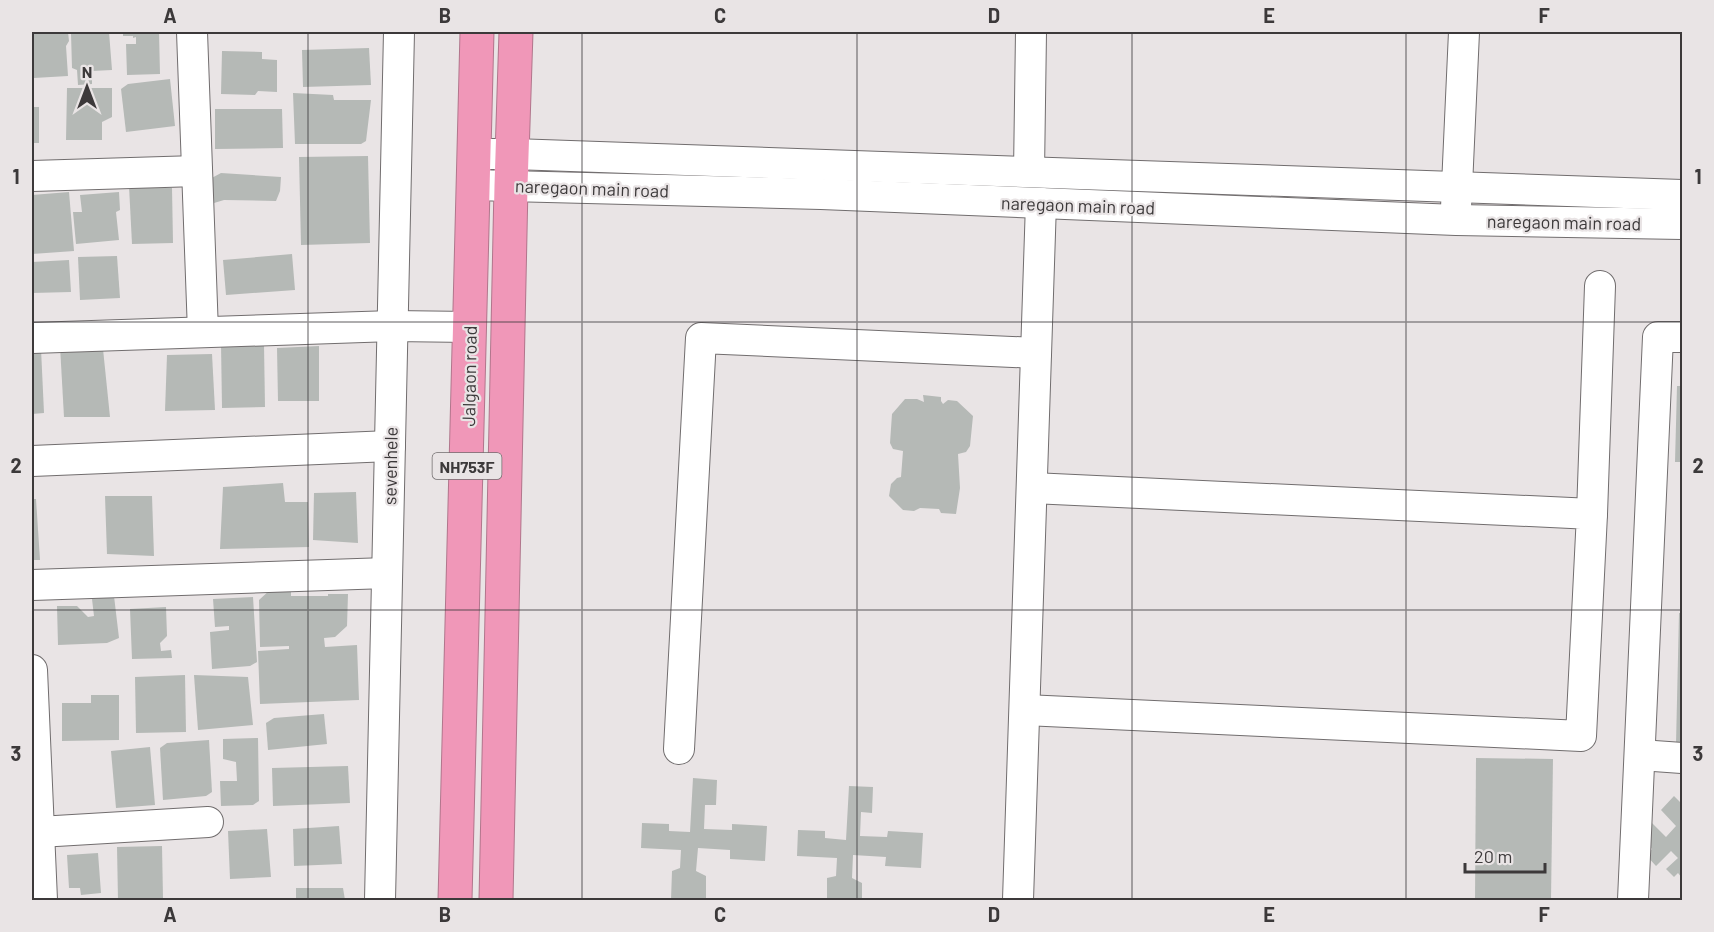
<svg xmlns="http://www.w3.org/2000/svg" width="1714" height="932" viewBox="0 0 1714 932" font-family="Barlow,sans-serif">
<rect width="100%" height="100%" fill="#e9e4e5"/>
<g fill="#b5b9b6">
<polygon points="32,32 68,32 69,41 66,46 68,76 34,78 32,86"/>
<polygon points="73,32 109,32 112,70 92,71 92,84 78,85 77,70 72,68 71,33"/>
<polygon points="123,32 159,32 160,74 127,75 126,44 136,44 136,37 133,38 133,36 123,36"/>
<polygon points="369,48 371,85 303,87 302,50"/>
<polygon points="222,51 262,52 262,59 277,60 277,92 258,91 255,95 221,94"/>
<polygon points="170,79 175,126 126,132 121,89 128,84"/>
<polygon points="67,88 112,88 112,117 102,122 102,140 66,140"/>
<polygon points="293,93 333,95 334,100 371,100 366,141 361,144 295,144"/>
<rect x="32" y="107" width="7" height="36"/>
<polygon points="215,109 282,109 283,148 215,149"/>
<polygon points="368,156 370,243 301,245 299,157"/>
<polygon points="221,173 281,177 280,191 276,201 224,200 214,203 207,197 208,180"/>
<polygon points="129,186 172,188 173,243 132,244"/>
<polygon points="69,192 74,251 32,254 32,195"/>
<polygon points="119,192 120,210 116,212 119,240 76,244 73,212 82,212 80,195"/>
<polygon points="292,254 295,290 226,295 223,260"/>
<polygon points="117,256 120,298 80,300 78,257"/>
<polygon points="69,260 71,292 32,293 32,262"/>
<polygon points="221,343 264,345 265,407 222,408"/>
<polygon points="60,346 103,349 110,417 64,417"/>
<polygon points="319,346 319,401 278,401 277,348"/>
<polygon points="41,349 44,413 32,414 32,350"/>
<polygon points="212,354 215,410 165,411 167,355"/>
<polygon points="1677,386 1682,386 1682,462 1675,462"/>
<polygon points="923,395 941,397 941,401 943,404 948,400 957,401 973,416 970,446 966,452 958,454 960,488 956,514 941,513 939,509 920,508 914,511 903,510 889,496 891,484 897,478 901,477 903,451 893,449 890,443 892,414 905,399 917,399 924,402"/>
<polygon points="283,483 285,502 308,502 309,547 220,549 223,487"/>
<polygon points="356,492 358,543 313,540 314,493"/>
<polygon points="105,496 152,496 154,556 107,554"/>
<polygon points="32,499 36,499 40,560 32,560"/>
<polygon points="270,590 291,591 291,596 328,596 328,594 348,594 347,626 335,637 324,638 325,647 357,645 359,700 260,704 258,651 289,649 289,646 260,647 259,600"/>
<polygon points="114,596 119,638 107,643 58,645 57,606 77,606 88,617 94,616 92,599"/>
<polygon points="253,597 257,662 250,666 212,669 210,632 229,630 229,626 215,627 213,599"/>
<polygon points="166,607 167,636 160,643 161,651 171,650 172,658 132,659 130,609"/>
<polygon points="1679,613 1682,613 1682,744 1676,744"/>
<polygon points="185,675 186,732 136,733 135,677"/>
<polygon points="194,675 248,677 253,725 198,730"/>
<polygon points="91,695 119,695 119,740 62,741 62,703 91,703"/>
<polygon points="324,714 327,744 268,750 266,723 274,718"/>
<polygon points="258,738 259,801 253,805 221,806 220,781 237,781 236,762 223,759 223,739"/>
<polygon points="209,740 212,792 206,796 163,800 160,748 167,743"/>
<polygon points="150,747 155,805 116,808 111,751"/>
<polygon points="1476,758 1553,759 1551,900 1475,900"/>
<polygon points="348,766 350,803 273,806 272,768"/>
<polygon points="693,778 717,780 716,805 705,805 704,829 732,830 732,824 767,826 765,861 730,859 730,850 698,848 696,871 706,876 706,900 671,900 672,871 680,868 681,850 641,848 642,823 669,824 669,831 690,832"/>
<polygon points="849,786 873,787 872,813 861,812 860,836 887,837 888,831 923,833 921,868 885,866 886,857 853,855 852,878 862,883 862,900 827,900 827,878 836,876 837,858 797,856 798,830 825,831 825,838 846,840"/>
<polygon points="1674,796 1682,804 1682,878 1678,873 1674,877 1666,869 1678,858 1671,851 1656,866 1646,855 1652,849 1637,834 1651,822 1666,837 1676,826 1661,810"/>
<polygon points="339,826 342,864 294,866 293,829"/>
<polygon points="267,829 271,877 230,879 228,831"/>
<polygon points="162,846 163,898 118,900 117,847"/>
<polygon points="98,853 101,893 81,895 80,888 69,888 67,855"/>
<polygon points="296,888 343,888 345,900 296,900"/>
</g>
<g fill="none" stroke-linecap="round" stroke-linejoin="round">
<defs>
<g id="minor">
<polyline points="192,32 203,332"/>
<polyline points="474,154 513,154 1682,195"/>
<polyline points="1029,172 1031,32"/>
<polyline points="32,176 197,171"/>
<polyline points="474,185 821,194 1456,220 1682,224"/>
<polyline points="1456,208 1464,32"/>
<polyline points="32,338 393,326 470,327"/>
<polyline points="32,461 390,446"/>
<polyline points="1592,514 1600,286"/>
<polyline points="32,585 387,573"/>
<polyline points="32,670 42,900"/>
<polyline points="1025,710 1581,736 1592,514 1032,488"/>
<polyline points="679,749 701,338 1036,353"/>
<polyline points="1640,755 1682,758"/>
<polyline points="39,832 208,822"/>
<polyline points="380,900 399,32"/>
<polyline points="1018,900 1041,203"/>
<polyline points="1633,900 1658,337 1682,337"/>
</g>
<g id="highway">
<polyline points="455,900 477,32"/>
<polyline points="496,900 511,186 516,32"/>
</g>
</defs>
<use href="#minor" stroke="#716d6e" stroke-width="32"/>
<use href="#highway" stroke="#b1768c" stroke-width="35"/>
<use href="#minor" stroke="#fff" stroke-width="30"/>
<use href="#highway" stroke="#f097b8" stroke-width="33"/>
</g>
<path fill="none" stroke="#3c393a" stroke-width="1.5" stroke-opacity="0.55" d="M308 32V900M582 32V900M857 32V900M1132 32V900M1406 32V900M32 322H1682M32 610H1682"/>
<g text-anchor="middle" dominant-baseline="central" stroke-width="4.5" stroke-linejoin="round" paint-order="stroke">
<rect fill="#e9e4e5" stroke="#706c6d" stroke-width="1.5" x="432.5" y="453" width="69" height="26" rx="4.5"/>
<g font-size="16" font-weight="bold" fill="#3c393a">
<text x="467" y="466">NH753F</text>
</g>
<g font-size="18" fill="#3c393a" stroke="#e9e4e5">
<text transform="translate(592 188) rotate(2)">naregaon main road</text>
<text transform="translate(1078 205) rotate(2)">naregaon main road</text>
<text transform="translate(1564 222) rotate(1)">naregaon main road</text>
<text transform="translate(469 376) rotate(-89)">Jalgaon road</text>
<text transform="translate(390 466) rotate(-89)">sevenhele</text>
</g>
</g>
<rect width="1714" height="932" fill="none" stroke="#e9e4e5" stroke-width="66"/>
<g transform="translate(87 87)" stroke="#e9e4e5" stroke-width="4.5" paint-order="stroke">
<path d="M0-4.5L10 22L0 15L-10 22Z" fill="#3c393a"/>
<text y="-9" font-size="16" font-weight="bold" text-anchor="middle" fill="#3c393a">N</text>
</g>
<path d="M1465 863v9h80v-9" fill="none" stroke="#3c393a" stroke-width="3"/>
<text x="1474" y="863" font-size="18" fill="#3c393a" stroke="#e9e4e5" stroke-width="4.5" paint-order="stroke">20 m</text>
<rect x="33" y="33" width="1648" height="866" fill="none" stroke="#3c393a" stroke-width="2"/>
<g font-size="20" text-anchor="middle" font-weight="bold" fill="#3c393a">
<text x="170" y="23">A</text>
<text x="445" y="23">B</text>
<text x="720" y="23">C</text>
<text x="994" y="23">D</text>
<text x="1269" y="23">E</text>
<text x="1544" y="23">F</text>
<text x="16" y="184">1</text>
<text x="1698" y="184">1</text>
<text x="16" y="473">2</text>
<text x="1698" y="473">2</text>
<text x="16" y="761">3</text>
<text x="1698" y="761">3</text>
<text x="170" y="922">A</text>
<text x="445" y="922">B</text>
<text x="720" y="922">C</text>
<text x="994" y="922">D</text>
<text x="1269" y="922">E</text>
<text x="1544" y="922">F</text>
</g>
</svg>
